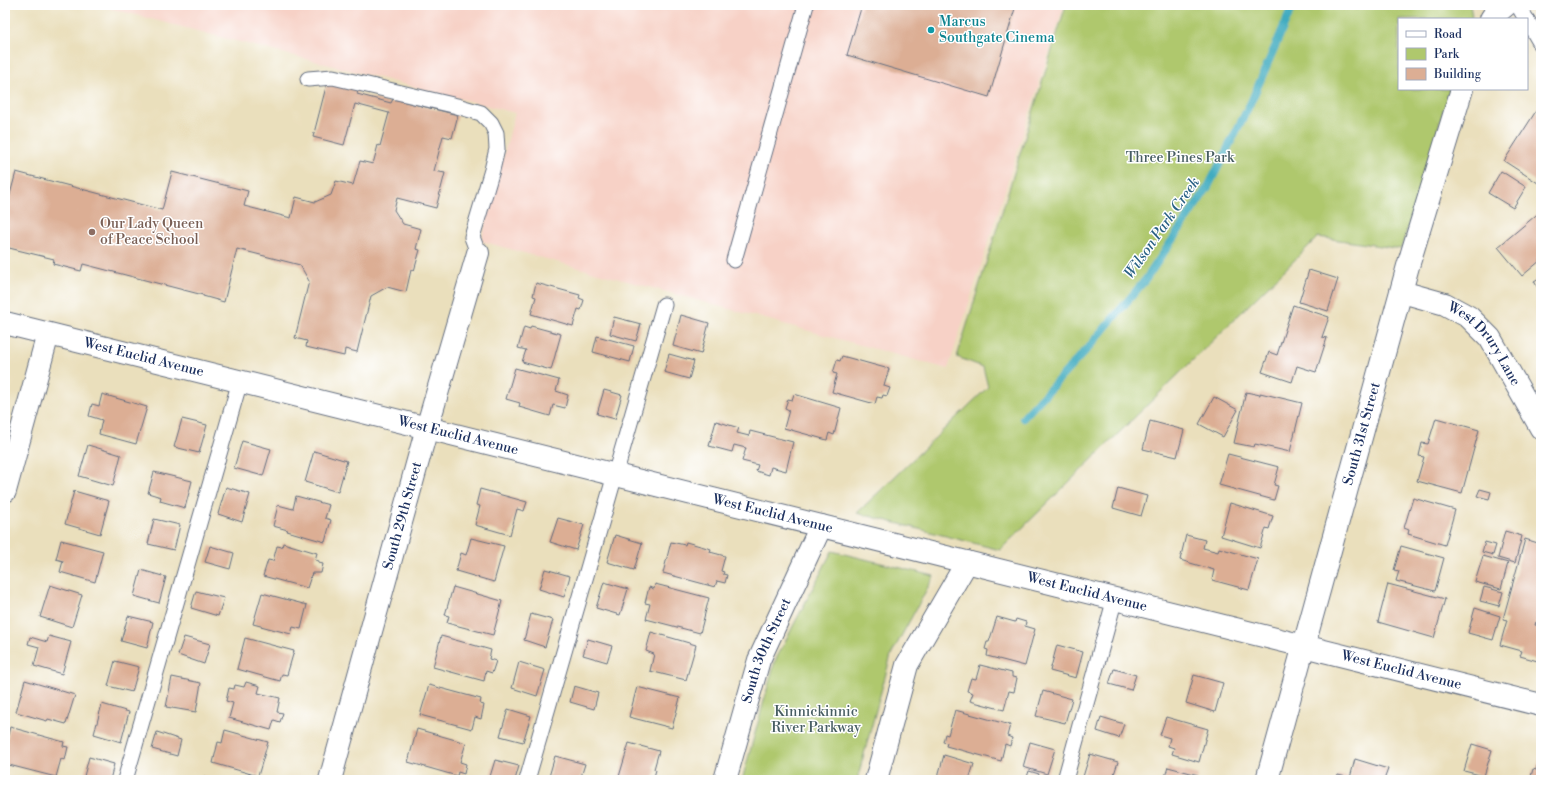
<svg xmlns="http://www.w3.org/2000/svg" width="1546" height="785" viewBox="0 0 1546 785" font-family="'Libre Bodoni',serif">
<rect width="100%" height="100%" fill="#fff"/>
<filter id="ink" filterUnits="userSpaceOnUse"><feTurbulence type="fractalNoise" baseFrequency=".025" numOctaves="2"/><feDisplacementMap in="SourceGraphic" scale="8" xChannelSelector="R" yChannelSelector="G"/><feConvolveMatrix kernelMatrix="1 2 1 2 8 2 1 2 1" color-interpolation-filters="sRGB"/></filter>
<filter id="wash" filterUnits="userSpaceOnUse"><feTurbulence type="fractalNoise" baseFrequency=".012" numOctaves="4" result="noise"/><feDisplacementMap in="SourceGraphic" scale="16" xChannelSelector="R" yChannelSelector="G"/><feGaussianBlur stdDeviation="0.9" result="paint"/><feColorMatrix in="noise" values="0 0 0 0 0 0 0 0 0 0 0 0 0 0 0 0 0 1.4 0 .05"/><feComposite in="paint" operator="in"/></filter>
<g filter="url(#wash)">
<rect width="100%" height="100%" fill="#eadfbc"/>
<polygon fill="#f7d1c6" points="97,5 1064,5 948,369 481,241 515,113"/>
<g fill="#afc86d" stroke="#657c66">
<polygon points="1066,5 1470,5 1472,16 1471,19 1399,19 1399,89 1450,89 1401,249 1318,237 1000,550 857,513 988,387 983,367 957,357"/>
<polygon points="832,551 934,576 891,655 857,780 742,780 775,661"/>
</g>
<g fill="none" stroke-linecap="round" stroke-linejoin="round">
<polyline stroke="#41abc0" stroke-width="8" points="1023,418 1089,347 1146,279 1208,187 1251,102 1293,5"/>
</g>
<g id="blocks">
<g fill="#dcae94">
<polygon points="862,5 1016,5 989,97 847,55"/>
<polygon points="327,83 358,90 357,94 391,103 393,99 458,115 452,138 443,136 434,171 445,173 436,208 397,198 394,210 403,224 421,229 416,249 420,250 414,271 411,270 406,292 387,287 371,296 357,352 345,349 344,356 306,347 307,341 295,338 309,281 300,265 237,249 224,302 203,296 203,295 83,264 81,271 53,264 54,259 5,247 5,213 16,172 162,210 172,172 248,191 244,206 291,218 296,197 315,202 331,195 336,181 353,185 360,161 373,164 378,145 380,146 389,113 355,104 344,145 313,137"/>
<polygon points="1536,111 1541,114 1541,179 1538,183 1504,161"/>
<polygon points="1501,171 1526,187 1513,208 1488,193"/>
<polygon points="1541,211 1541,260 1522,276 1498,247"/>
<polygon points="1309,270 1338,279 1328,311 1299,302"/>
<polygon points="1541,277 1541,294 1534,281"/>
<polygon points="536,283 580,295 579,298 584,300 581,310 578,309 573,326 531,314 536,297 533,296"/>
<polygon points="1293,305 1329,317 1322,337 1327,338 1316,372 1297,366 1292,382 1262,372 1269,352 1277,355"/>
<polygon points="681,315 709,323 701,354 673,346"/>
<polygon points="614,317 641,324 636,341 610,334"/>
<polygon points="531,326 561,334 551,370 522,362 526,350 518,348 524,327 530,329"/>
<polygon points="597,336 634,346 630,362 593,352"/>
<polygon points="669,354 694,361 689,379 664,372"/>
<polygon points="842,356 889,369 884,386 890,388 887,396 883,395 882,398 877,397 875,404 832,392 837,374 833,373 837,360 840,361"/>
<polygon points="515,368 559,380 556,391 568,395 565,408 553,405 550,416 519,407 520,403 506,399"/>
<polygon points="604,390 622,395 615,419 597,414"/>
<polygon points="1246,392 1260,395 1260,393 1302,403 1290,452 1255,444 1254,447 1234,443"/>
<polygon points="102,394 147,407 136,444 99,434 102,420 89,416 92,404 99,406"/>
<polygon points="794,394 841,408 834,435 829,433 827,440 784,428 789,410 785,408 788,399 792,400"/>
<polygon points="1214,397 1238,410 1223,437 1199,424"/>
<polygon points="1436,418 1479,430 1462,493 1417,481 1424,457 1419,456 1422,443 1428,444"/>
<polygon points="182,419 207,425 199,453 174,447"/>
<polygon points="716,421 739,428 737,433 749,436 750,431 793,442 786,471 771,467 769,475 756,471 758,465 742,461 746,448 734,445 732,452 709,446"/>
<polygon points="1150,421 1184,430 1177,457 1143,449"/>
<polygon points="242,441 271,449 263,476 234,468"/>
<polygon points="88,445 121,455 113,486 79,476"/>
<polygon points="314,451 347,461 338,492 305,482"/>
<polygon points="1228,454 1279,467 1274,485 1278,486 1274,500 1219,485"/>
<polygon points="154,472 192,481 185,508 160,501 161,497 148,493"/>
<polygon points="226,487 250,494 242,522 218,514"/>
<polygon points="1118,488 1147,496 1141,516 1113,508"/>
<polygon points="480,489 527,502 524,511 517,509 510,535 475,525 480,506 476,505"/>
<polygon points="1480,489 1491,492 1489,499 1477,496"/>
<polygon points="74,491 109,501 100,534 65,524"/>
<polygon points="296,496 329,505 325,518 331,520 325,542 287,531 288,530 273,526 278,505 293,509"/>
<polygon points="1413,498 1455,510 1445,545 1408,534 1409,530 1404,528"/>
<polygon points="1230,503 1273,516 1269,529 1266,528 1260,548 1221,536"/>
<polygon points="558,518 584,525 576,550 550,542"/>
<polygon points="154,519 180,525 174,550 148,544"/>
<polygon points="1505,531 1522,536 1515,563 1498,558"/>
<polygon points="615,535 642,543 634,570 607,562"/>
<polygon points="1186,535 1205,540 1203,548 1218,552 1219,548 1258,559 1249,590 1212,580 1214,570 1180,560"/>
<polygon points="471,538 504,546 494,582 456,571 461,553 466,555"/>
<polygon points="1525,539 1541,544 1541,623 1536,622 1535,625 1541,626 1541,662 1520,656 1522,651 1500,645 1507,620 1503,619"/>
<polygon points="61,540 103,551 95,582 60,572 63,561 56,559"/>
<polygon points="671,542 685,545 686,542 711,549 710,552 725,556 721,571 724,572 723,574 727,575 725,583 717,581 715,587 663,573"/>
<polygon points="1485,542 1496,545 1493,555 1482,552"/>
<polygon points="283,543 317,553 315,560 319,561 319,563 323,564 321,573 312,573 307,588 263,576 268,560 273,561 277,546 282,547"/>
<polygon points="210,546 234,553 230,569 205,562"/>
<polygon points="1401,546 1444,558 1435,591 1396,581 1399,571 1394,570"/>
<polygon points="1483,556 1508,563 1501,589 1475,582"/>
<polygon points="545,569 570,576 564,597 539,589"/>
<polygon points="141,570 166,577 159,603 134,596"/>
<polygon points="604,582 628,589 620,615 596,608"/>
<polygon points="655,584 709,598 700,633 646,619 650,604 645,603 649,587 654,589"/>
<polygon points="1388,584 1445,599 1434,638 1378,622"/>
<polygon points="50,585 82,595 72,627 40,617"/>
<polygon points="453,587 502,601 493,635 447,623 449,616 445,615"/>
<polygon points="1484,587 1503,592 1499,606 1480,601"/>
<polygon points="196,591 224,598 218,616 191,608"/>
<polygon points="262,593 307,605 301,629 293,627 291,634 253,624"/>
<polygon points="1475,608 1500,616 1493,640 1468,633"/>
<polygon points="531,614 553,620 545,647 524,640"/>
<polygon points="128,616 153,622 147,648 121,641"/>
<polygon points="997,617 1015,622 1016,619 1026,622 1025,626 1035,629 1025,666 987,656 988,650 985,649 987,642 989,642"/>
<polygon points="651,632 696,645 686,680 650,671 654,654 646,651"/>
<polygon points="49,636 71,642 62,674 34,666 39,647 28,644 30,637 47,642"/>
<polygon points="441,636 491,650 489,659 496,661 492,673 486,671 484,681 433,667"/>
<polygon points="184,637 210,644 204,664 178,655"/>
<polygon points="245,638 294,651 287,675 282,674 280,681 237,669"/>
<polygon points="588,639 612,646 607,662 583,655"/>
<polygon points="1057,645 1083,652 1076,678 1050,671"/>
<polygon points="115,661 139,667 132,692 108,686"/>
<polygon points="519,662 545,670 537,696 512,688"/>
<polygon points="980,665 1012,673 1012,677 1017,678 1014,692 1009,691 1004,710 970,701 973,693 967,691 971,678 976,679"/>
<polygon points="1114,669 1136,675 1131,690 1109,684"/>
<polygon points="1194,675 1223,683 1215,712 1186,703"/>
<polygon points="172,677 201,683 196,712 166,707"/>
<polygon points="25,680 75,695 66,724 48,719 47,721 16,712"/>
<polygon points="246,682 260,686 258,693 280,698 277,712 283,713 280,722 274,720 271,730 229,718 233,703 226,701 229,688 234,689 235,685 244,687"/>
<polygon points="429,685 481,699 480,704 484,705 481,719 475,717 472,729 420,715"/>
<polygon points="574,686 598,693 594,709 570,702"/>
<polygon points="637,687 680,698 672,728 629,717"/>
<polygon points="1043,691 1072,699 1065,723 1036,716"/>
<polygon points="102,704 129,712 121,742 94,734"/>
<polygon points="508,709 531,716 523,742 500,736"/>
<polygon points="955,710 1010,725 1007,736 1012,738 1010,746 1005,744 1001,761 946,746 947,743 943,742 945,734 948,735"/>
<polygon points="1101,717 1124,724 1119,738 1097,731"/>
<polygon points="1166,717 1208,729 1199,762 1172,754 1174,748 1168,746 1170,738 1160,735"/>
<polygon points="10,727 64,742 63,746 68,747 65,760 61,759 56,777 5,764 5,747"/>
<polygon points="417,729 466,743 460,762 466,764 464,774 458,772 457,776 408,762"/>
<polygon points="225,730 268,742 258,776 213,763 218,742 222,743"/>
<polygon points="157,732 181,740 177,756 152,749"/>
<polygon points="1030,742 1055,749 1047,774 1023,767"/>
<polygon points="629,743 659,751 654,769 656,770 653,780 618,780"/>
<polygon points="1472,744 1492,750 1484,776 1464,771"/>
<polygon points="1090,754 1118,762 1112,780 1082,780"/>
<polygon points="944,755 974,764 969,780 937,780"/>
<polygon points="555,756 585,764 580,780 548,780"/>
<polygon points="89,757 114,764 110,780 83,780"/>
<polygon points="1540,757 1541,757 1541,780 1530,780 1533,769 1536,770"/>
<polygon points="1355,759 1388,769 1384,780 1336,780 1338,775 1350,778"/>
<polygon points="495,760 519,766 515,780 489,780"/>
<polygon points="1168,767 1198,775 1197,780 1164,780"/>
<polygon points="1029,771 1039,774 1037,780 1026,780"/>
<polygon points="5,776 17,780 5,780"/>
<polygon points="204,776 217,780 203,780"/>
</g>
</g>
</g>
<g filter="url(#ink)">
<use href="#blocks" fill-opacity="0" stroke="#636d7f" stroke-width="1"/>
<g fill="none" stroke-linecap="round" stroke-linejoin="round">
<defs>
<g id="lane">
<polyline points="1518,5 1526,19"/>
<polyline points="1527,20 1541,44"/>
<polyline points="308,79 333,77 457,106 481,113 491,123 496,133 497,149 492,170 472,237 478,253"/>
<polyline points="734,260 806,5"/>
<polyline points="125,780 240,381"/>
<polyline points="527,780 664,305"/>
<polyline points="1065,780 1115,598"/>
</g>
<g id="street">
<polyline points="1491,19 1493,16 1506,5"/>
<path id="s1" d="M1402 292 1445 304 1469 317 1490 338 1541 428"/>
<path id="s2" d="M5 323 1541 705"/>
<polyline points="5,491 48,334"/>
<path id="s3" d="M330 780 427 428 478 253"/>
<path id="s4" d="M725 780 759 660 821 526"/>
<polyline points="876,780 907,665 967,562"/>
<path id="s5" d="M1267 780 1408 266 1462 89"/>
</g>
</defs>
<use href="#lane" stroke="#636d7f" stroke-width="17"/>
<use href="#street" stroke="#636d7f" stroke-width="24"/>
<use href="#lane" stroke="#fff" stroke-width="15"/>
<use href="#street" stroke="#fff" stroke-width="22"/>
</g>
</g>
<circle fill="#0f9aa8" stroke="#fff" stroke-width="1.5" cx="931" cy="30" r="4"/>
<circle fill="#8d6e63" stroke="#fff" stroke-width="1.5" cx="92" cy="232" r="4"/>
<g text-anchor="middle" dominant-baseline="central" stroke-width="3" stroke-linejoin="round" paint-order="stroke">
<g font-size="14" fill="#0d838f" stroke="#fff" text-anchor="start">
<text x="939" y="22">Marcus<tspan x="939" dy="16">Southgate Cinema</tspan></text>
</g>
<g font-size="14" fill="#475d62" stroke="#fff">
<text x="1180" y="158">Three Pines Park</text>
<text x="816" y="712">Kinnickinnic<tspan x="816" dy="16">River Parkway</tspan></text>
</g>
<g font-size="14" fill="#785e54" stroke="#fff" text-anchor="start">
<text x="100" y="224">Our Lady Queen<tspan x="100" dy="16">of Peace School</tspan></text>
</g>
<g font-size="14" fill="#1b2f5e" stroke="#fff">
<text stroke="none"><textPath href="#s1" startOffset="102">West Drury Lane</textPath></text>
<text stroke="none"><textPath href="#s2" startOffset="143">West Euclid Avenue</textPath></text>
<text stroke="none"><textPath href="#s5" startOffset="359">South 31st Street</textPath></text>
<text stroke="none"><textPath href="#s2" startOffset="467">West Euclid Avenue</textPath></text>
<text stroke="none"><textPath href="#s2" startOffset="791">West Euclid Avenue</textPath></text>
<text stroke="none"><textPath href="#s3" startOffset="274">South 29th Street</textPath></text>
<text stroke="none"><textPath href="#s2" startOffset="1115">West Euclid Avenue</textPath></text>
<text stroke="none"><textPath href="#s4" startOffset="136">South 30th Street</textPath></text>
<text stroke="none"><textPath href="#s2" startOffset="1439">West Euclid Avenue</textPath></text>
</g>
<g font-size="15" font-style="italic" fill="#2a6185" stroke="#fff">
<text transform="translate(1162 228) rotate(-55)">Wilson Park Creek</text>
</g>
</g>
<rect width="1546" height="785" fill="none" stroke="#fff" stroke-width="20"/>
<rect x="1398" y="18" width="130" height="72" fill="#ffffff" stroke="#a4acbf"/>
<rect x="1406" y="31" width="20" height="6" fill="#ffffff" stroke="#a4acbf"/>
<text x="1434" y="38" font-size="12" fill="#1b2f5e">Road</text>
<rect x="1406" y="48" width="20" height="12" fill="#afc86d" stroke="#a4acbf"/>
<text x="1434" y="58" font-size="12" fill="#1b2f5e">Park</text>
<rect x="1406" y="68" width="20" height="12" fill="#dcae94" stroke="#a4acbf"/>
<text x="1434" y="78" font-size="12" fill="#1b2f5e">Building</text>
</svg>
